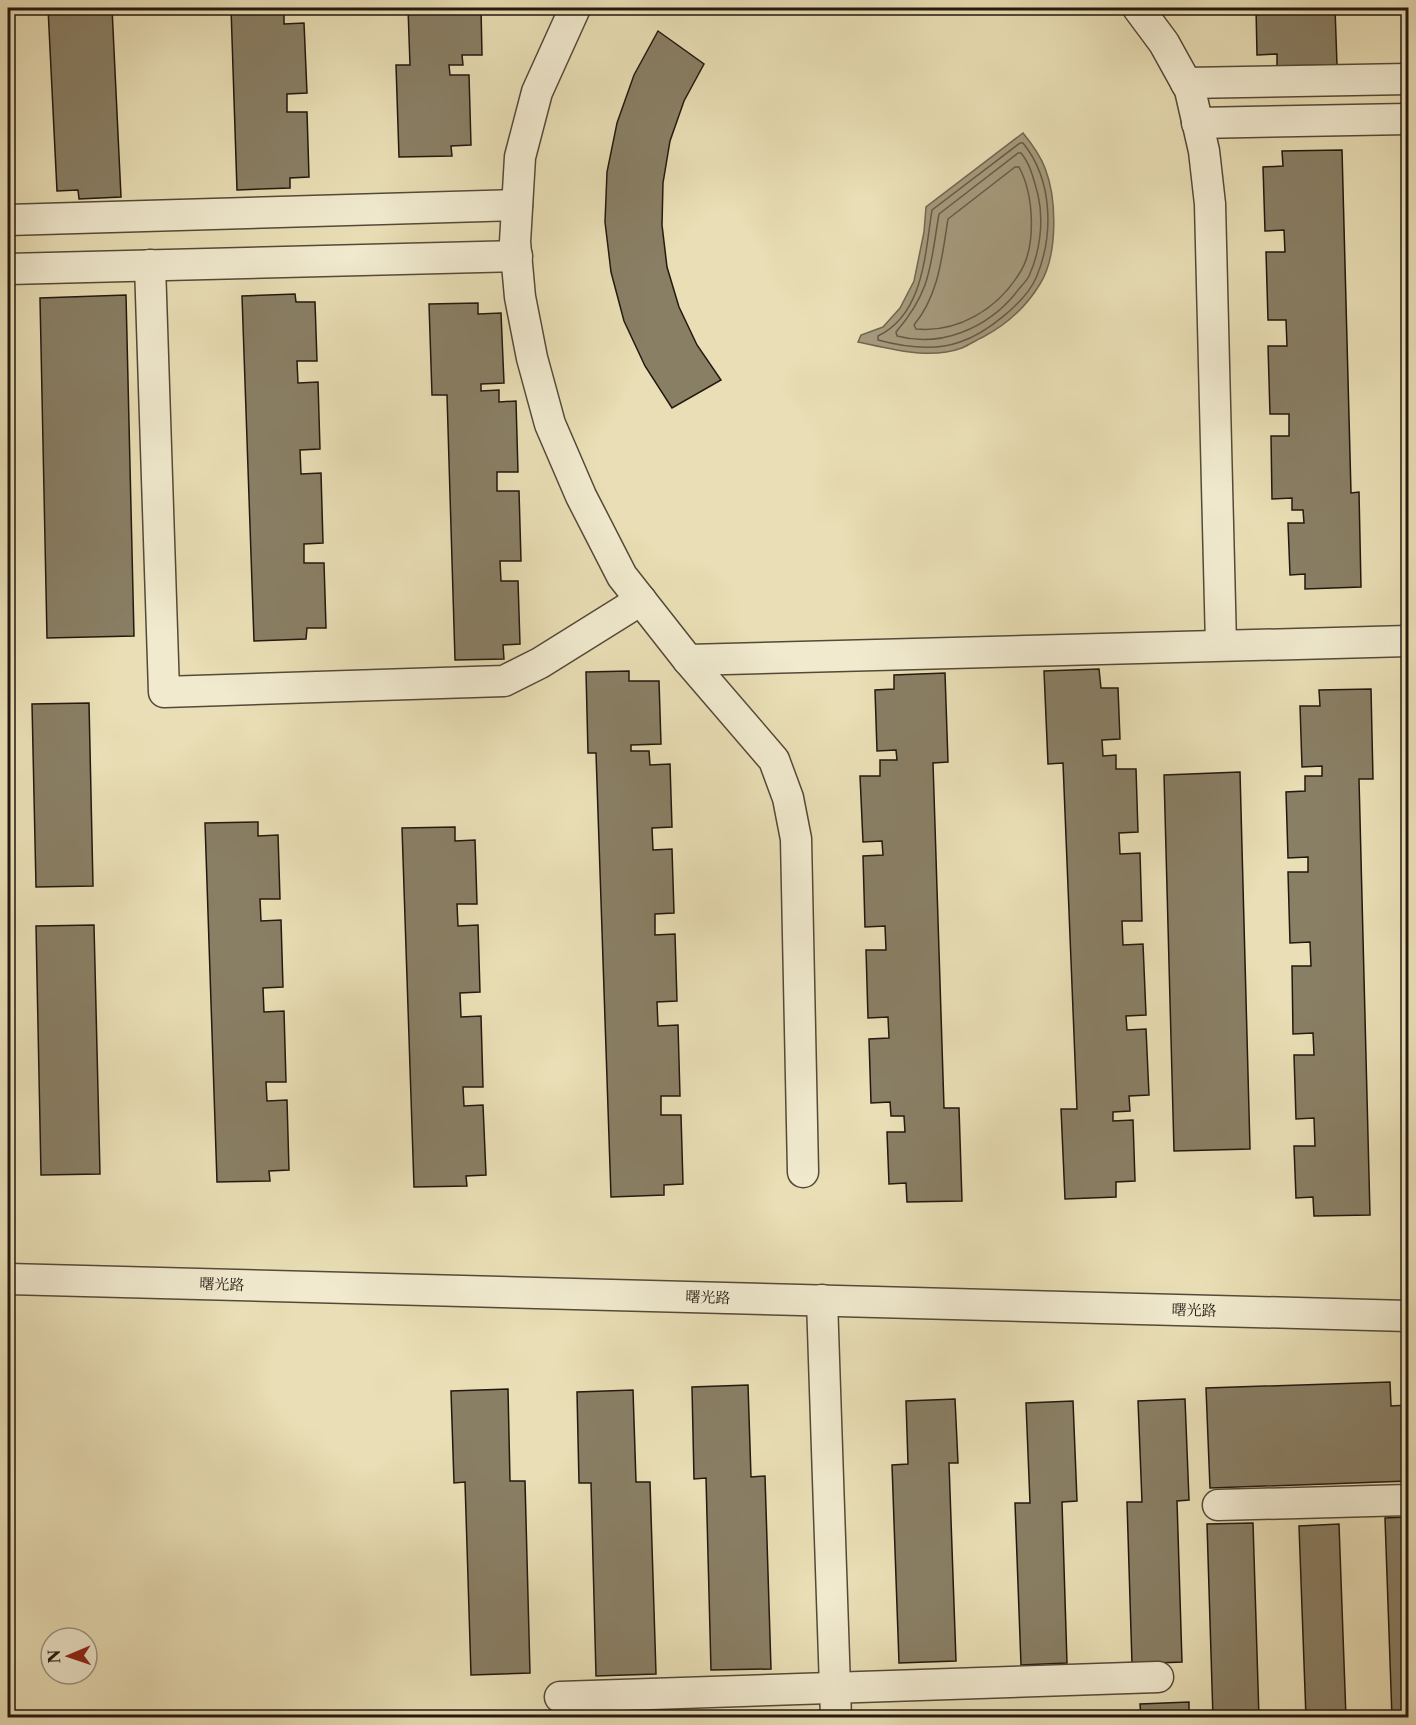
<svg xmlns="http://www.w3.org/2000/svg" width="1416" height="1725" viewBox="0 0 1416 1725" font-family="'Libre Caslon Text','Noto Serif SC',serif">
<rect width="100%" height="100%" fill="#e9deb5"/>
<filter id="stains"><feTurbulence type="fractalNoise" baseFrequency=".00333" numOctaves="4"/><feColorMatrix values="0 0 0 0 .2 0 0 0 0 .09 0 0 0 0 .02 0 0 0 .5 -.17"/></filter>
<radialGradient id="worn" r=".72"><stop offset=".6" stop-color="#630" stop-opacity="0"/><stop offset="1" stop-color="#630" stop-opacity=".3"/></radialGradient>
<path fill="#a59b7d" stroke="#716751" stroke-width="1.5" d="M1023 133C1032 144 1040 155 1045 168 1057 199 1058 255 1040 284 1026 307 1006 325 983 337 976 340 969 345 962 348 929 360 891 349 858 342L861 335 883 327 900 308 914 281 924 232 926 207Z"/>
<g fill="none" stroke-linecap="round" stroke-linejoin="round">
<g stroke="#645a46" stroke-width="1.5">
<path d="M1020 143H1023C1053 180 1054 236 1036 278 1025 303 985 334 960 342 935 351 904 347 878 340V336C924 314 925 253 932 210Z"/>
<path d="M1018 153H1021C1031 165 1034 181 1038 195 1044 221 1040 252 1029 276 1026 282 1019 288 1015 294 987 328 941 348 897 336L896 332C932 290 930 266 939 214Z"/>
<path d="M1015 167H1019C1034 195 1037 247 1019 274 997 309 958 333 916 329L914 325C939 295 942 256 948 219Z"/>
</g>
</g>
<g fill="#897f65" stroke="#22190f" stroke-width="1.5">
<polygon points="48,8 112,8 121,197 79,199 78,190 57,191"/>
<polygon points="231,8 284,8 284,24 304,23 307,93 287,94 287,112 307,112 309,177 290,178 290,188 237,190"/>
<polygon points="408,8 481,8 482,55 462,55 463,65 449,65 450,75 469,75 471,145 451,146 452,156 399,157 396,65 410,65"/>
<polygon points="1256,8 1335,8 1337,65 1277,66 1277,54 1257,55"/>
<polygon points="658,31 704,64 684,101 670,141 663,183 662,225 667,267 679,307 697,345 721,380 672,408 645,366 624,321 611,272 605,222 607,172 617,123 634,75"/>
<polygon points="1342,150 1351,493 1359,492 1361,587 1305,589 1305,574 1290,575 1288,523 1304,523 1303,510 1292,510 1292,498 1272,499 1271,436 1289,436 1289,414 1270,414 1268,346 1287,346 1286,320 1268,320 1266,252 1285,252 1284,230 1265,231 1263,167 1283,166 1282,151"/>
<polygon points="295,294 296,302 315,302 317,361 297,361 298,383 318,382 320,449 300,450 301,474 321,473 323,543 304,544 304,563 324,563 326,628 307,628 306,639 254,641 242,296"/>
<polygon points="126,295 134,636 47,638 40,298"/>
<polygon points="478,303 478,314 501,313 504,383 481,384 481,391 499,390 499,402 516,401 518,472 497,472 497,491 519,491 521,561 500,561 501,581 518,581 520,644 503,645 504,659 455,660 447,395 432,395 429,304"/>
<polygon points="1099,669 1101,688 1118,688 1120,739 1102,740 1103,756 1116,755 1116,769 1136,769 1138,832 1119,833 1120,854 1140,853 1142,921 1122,921 1123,945 1143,944 1146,1015 1126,1016 1127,1030 1146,1029 1149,1095 1129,1096 1130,1111 1113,1112 1113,1121 1133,1120 1135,1181 1116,1182 1116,1197 1065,1199 1061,1109 1077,1109 1063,763 1048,764 1044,671"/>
<polygon points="629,671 629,681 659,681 661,744 631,745 631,751 649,751 650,765 670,764 672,827 652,828 653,850 672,849 674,913 655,914 655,935 675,934 677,1001 657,1002 658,1026 678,1025 680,1096 661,1096 661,1115 681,1115 683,1184 664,1185 664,1195 611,1197 596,753 588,753 586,672"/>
<polygon points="945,673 948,762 933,763 944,1108 959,1108 962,1201 907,1202 906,1183 889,1184 887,1132 905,1132 904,1116 891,1116 890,1102 871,1103 869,1039 889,1038 888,1017 868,1018 866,950 886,950 885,926 865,927 863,856 883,855 882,841 863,842 860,776 880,776 880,760 897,760 896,750 877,751 875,690 894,689 894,675"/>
<polygon points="1371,689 1373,779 1359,779 1370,1215 1314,1216 1313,1197 1296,1198 1294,1146 1315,1146 1314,1118 1296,1119 1294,1055 1314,1055 1313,1033 1293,1034 1292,966 1311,966 1310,942 1290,943 1288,872 1308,872 1308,857 1288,858 1286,792 1305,791 1305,776 1322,776 1322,766 1302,767 1300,706 1320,706 1319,690"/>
<polygon points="89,703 93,886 36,887 32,704"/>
<polygon points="1240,772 1250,1149 1174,1151 1164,775"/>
<polygon points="258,822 258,836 278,835 280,899 260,899 261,921 281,920 283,987 263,988 264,1012 284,1011 286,1082 266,1082 267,1101 287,1100 289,1170 269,1171 270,1181 217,1182 205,823"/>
<polygon points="455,827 455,841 475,840 477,904 457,904 458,926 478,925 480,992 460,993 461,1017 481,1016 483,1087 463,1087 464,1106 483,1105 486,1175 466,1176 467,1186 414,1187 402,828"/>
<polygon points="94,925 100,1174 41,1175 36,926"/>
<polygon points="1390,1382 1391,1406 1408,1405 1408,1481 1210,1488 1206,1388"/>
<polygon points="748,1385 751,1477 765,1476 771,1669 711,1670 706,1478 694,1479 692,1387"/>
<polygon points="508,1389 510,1481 525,1481 530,1673 471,1675 465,1482 454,1483 451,1391"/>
<polygon points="633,1390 636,1482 650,1482 656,1674 596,1676 591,1483 579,1483 577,1392"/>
<polygon points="955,1399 958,1463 949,1463 956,1661 899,1663 892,1465 908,1464 906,1401"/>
<polygon points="1185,1399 1189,1500 1177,1501 1182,1662 1132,1664 1127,1502 1142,1502 1138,1401"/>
<polygon points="1073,1401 1077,1501 1062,1502 1067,1663 1021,1665 1015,1503 1030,1503 1026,1403"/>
<polygon points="1408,1517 1408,1718 1392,1718 1385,1518"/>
<polygon points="1253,1523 1259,1718 1213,1718 1207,1524"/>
<polygon points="1339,1524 1346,1718 1306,1718 1299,1526"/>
<polygon points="1189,1702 1189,1718 1141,1718 1140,1704"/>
<polygon points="531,1711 532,1718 471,1718 471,1712"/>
</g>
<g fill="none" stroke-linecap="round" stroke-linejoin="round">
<defs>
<g id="minor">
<polyline points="575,8 537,92 520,157 515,242 520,297 532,358 550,424 581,496 622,576 688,660 774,760 788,798 796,839 803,1172"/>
<polyline points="1138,8 1164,43 1190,90 1204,151 1210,204 1221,645"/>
<polyline points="1186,83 1408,79"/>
<polyline points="1197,123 1408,119"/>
<polyline points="8,220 517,205"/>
<polyline points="150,265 164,692 504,681 540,663 641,600"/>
<polyline points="8,269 517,256"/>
<polyline points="688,660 1408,641"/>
<polyline points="8,1279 1408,1316"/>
<polyline points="822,1300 836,1718"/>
<polyline points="1218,1505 1408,1500"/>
<polyline points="560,1697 1158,1677"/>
</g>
</defs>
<use href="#minor" stroke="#544a38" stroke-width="33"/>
<use href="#minor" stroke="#f1eacf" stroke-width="30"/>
</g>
<g text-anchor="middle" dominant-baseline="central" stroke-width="4.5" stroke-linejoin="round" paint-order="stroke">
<g font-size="15" fill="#22190f" stroke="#f1eacf">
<text transform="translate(222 1284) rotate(2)">曙光路</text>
<text transform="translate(708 1297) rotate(2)">曙光路</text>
<text transform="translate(1194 1310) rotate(1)">曙光路</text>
</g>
</g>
<rect width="1416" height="1725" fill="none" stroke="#e9deb5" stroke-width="30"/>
<rect x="9" y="9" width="1398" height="1707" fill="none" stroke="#22190f" stroke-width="3"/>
<rect x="15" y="15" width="1386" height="1695" fill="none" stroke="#22190f" stroke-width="1.5"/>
<g transform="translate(69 1656) rotate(268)"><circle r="28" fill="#f1eacf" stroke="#9e9682" stroke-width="1.5"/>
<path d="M0-4.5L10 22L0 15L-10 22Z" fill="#8f2418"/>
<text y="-9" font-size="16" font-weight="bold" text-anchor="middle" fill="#22190f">N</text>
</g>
<rect width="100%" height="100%" filter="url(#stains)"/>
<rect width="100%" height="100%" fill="url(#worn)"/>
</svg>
